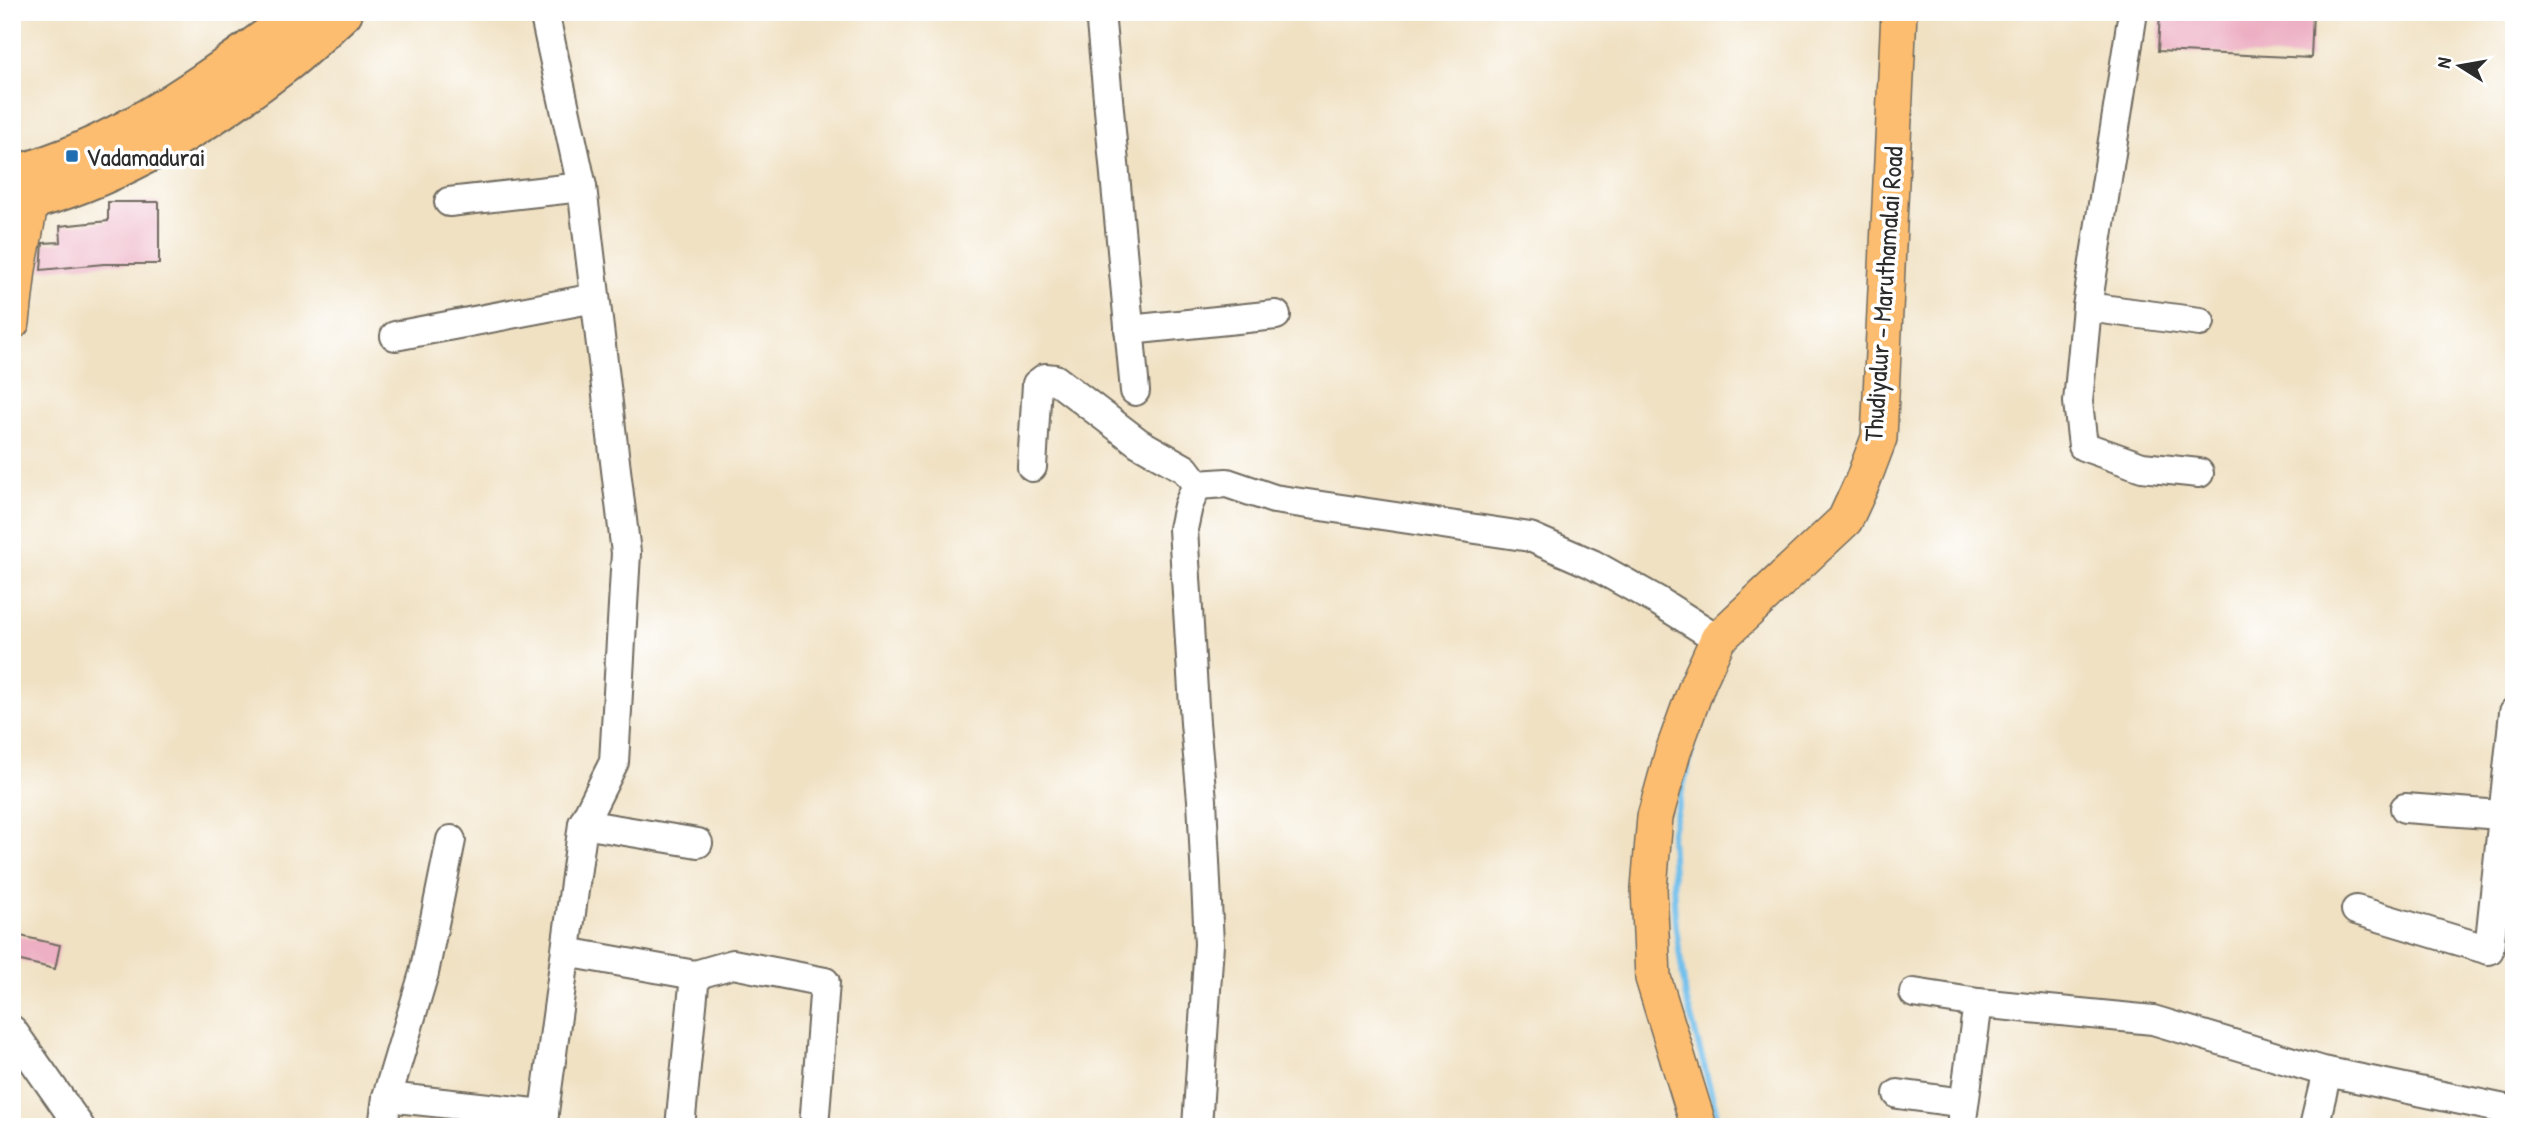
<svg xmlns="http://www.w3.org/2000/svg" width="2526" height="1139" viewBox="0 0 2526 1139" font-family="'Patrick Hand',sans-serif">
<rect width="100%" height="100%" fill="#fff"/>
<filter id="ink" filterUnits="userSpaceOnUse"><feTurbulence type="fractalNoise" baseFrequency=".0143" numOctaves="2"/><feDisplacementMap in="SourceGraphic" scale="14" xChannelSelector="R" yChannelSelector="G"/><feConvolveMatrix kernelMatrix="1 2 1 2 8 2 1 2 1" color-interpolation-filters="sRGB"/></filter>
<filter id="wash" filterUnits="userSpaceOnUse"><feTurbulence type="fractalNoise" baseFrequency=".00686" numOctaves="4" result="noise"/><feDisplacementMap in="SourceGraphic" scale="28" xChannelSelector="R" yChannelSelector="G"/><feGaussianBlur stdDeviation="1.57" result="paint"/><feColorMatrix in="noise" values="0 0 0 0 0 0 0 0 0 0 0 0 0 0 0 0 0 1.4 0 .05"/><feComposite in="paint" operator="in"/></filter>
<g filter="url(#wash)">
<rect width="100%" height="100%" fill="#f0e1c3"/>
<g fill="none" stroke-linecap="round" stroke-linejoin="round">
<g stroke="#72c0ec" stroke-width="6">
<polyline points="1707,710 1719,679"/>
<polyline points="1692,750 1671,835 1675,921 1686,998 1719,1122 1724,1127"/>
</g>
</g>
<g id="blocks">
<g fill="#edafc3">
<polygon points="2160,12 2313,12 2311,58 2158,51"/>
<polygon points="108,202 159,202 159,264 104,264 41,270 43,243 61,242 60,226 108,221"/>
<polygon points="12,934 60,945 55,969 12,959"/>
</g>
</g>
</g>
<g filter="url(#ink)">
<use href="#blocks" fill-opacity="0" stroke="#706b60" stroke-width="2"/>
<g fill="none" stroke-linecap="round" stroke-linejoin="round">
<defs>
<g id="minor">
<polyline points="544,12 582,187 626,553 614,762 583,824"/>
<polyline points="1100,12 1135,391"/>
<polyline points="2133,12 2087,307 2078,402 2083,446 2142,467 2199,473"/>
<polyline points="449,202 582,187"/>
<polyline points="2087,307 2200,322"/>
<polyline points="1129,330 1276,315"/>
<polyline points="395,336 595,298"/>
<polyline points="1032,467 1037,384 1045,378 1055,379 1139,443 1185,469 1197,485"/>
<polyline points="2405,808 2501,815"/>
<polyline points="2356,910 2489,950 2514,712"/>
<polyline points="566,952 695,975 680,1127"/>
<polyline points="695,975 733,964 825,982 814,1127"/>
<polyline points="1914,993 1978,1003 2153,1020 2323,1071 2514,1111"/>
<polyline points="12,1030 80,1127"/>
<polyline points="1898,1094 1964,1103"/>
<polyline points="387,1097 544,1114"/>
<polyline points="383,1127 387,1097 424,973 451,840"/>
<polyline points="542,1127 583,824 698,843"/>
<polyline points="1197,1127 1209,944 1202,800 1195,723 1183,529 1188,506 1197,485 1227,483 1274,499 1530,537 1592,564 1658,601 1718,639"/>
<polyline points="1961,1127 1978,1003"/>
<polyline points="2314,1127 2327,1072"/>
</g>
<g id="major">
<polyline points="12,322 18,269 31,200"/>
<polyline points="1699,1127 1653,978 1649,888 1655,817 1673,752 1698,683 1718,639 1845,520 1862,483 1879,438 1899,12"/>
</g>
<g id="highway">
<path d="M12 176C96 153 161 113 230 64 254 47 278 31 299 12"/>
<path d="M12 205C111 182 203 127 283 65 304 49 323 30 343 12"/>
</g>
</defs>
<use href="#minor" stroke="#706b60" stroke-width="32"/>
<use href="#major" stroke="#706b60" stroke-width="38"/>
<use href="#highway" stroke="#706b60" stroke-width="42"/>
<use href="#minor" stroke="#fff" stroke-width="28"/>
<use href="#major" stroke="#fcbd6f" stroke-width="35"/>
<use href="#highway" stroke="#fcbd6f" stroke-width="38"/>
</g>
</g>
<rect fill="#1f6fb2" stroke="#fff" stroke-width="2.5" x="65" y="149" width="14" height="14" rx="3.5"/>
<g text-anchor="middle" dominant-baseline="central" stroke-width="7" stroke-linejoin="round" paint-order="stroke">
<g font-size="26" fill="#2b2b2b" stroke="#fff" text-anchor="start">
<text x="86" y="156">Vadamadurai</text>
</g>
<g font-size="26" fill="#2b2b2b" stroke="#fff">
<text transform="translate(1883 294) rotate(-86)">Thudiyalur - Maruthamalai Road</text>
</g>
</g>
<rect width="2526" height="1139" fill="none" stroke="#fff" stroke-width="42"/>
<g transform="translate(2460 66) rotate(281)" stroke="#ffffff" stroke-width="5" paint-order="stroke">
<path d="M0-5L12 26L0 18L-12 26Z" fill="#2b2b2b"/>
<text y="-10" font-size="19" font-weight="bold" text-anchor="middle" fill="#2b2b2b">N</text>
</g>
</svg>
